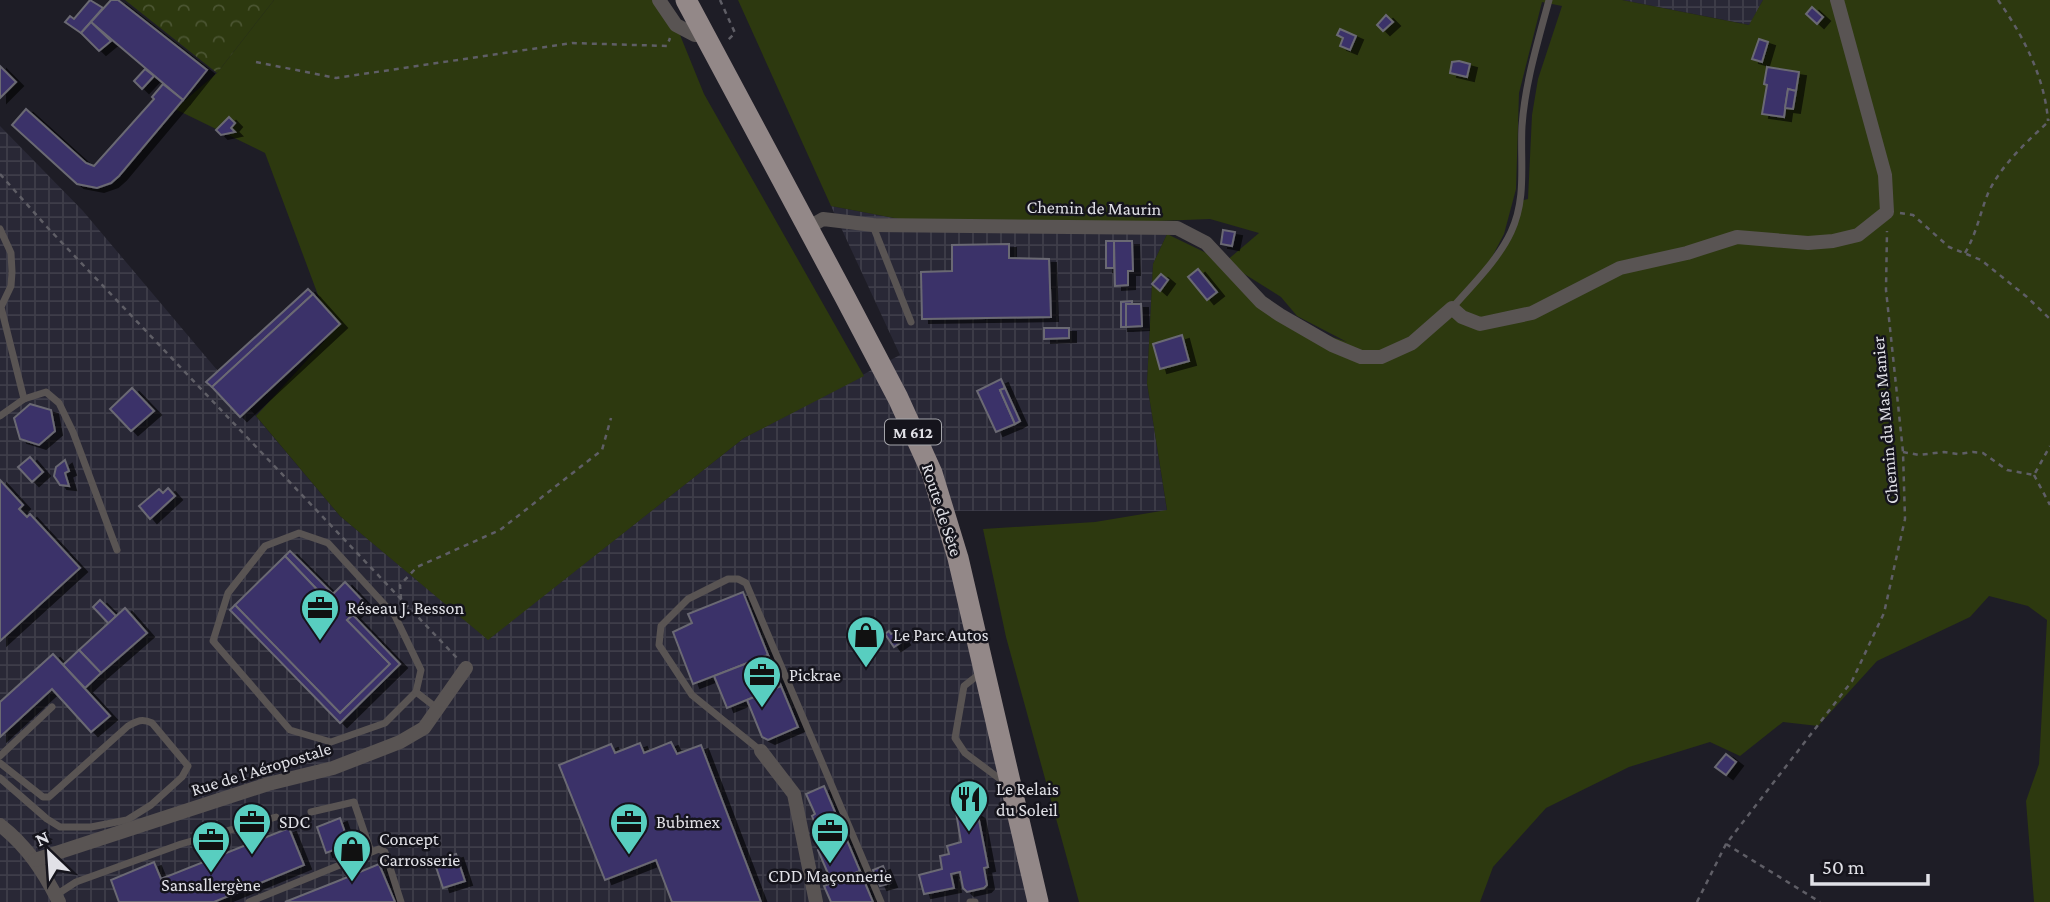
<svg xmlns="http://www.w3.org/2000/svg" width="2050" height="902" viewBox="0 0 2050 902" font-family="'Crimson Pro',serif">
<defs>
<pattern id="industrial-grid" width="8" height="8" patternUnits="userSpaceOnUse" patternTransform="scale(1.75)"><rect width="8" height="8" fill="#292836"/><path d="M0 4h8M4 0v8" fill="none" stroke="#3e3d49"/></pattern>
<pattern id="forest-crowns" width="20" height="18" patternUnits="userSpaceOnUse" patternTransform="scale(1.75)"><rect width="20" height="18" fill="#2d390f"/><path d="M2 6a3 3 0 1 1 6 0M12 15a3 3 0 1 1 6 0" fill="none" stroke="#4b5532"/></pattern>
<filter id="shadow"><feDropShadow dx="7" dy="4" stdDeviation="0" flood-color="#0009"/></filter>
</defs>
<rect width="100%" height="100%" fill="#1e1d26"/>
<g fill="url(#industrial-grid)">
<polygon points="1622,0 1763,0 1750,25"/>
<polygon points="0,126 83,211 340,516 488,639 744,438 900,355 831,206 910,221 1167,234 1153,264 1147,383 1167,511 938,511 1030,902 0,902"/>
</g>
<g fill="#2d390f" fill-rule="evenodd">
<polygon points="274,0 659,0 676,25 704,94 864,376 744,438 488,640 340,516 256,416 340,324 321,303 265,153 175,109 217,73"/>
<path d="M738 0H1622L1749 25 1763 0H2050V902H2034L2026 801 2039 764 2047 620 2028 606 1989 596 1970 617 1877 661 1818 726 1783 722 1740 756 1710 742 1629 767 1546 808 1493 867 1480 902H1079L1006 637 983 529 1095 522 1167 510 1147 383 1153 264 1167 234 1225 262 1259 233 1210 219 1107 223 910 221 831 206ZM1542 2 1562 6 1538 79 1532 115 1528 199 1520 201 1500 252 1491 259 1504 234 1516 189 1519 93ZM1230 265 1281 297 1297 316 1347 342 1295 324Z"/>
</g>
<polygon fill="url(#forest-crowns)" points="125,0 274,0 217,73"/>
<g fill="#3b3069" stroke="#6a6973" stroke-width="2" filter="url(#shadow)">
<polygon points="90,0 103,8 81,33 65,22 70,16 74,19"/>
<polygon points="111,0 118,0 207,70 183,100 91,22"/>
<polygon points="1812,7 1823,17 1817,24 1806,14"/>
<polygon points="1386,15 1393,22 1383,31 1377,25"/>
<polygon points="91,22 111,41 99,51 81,33"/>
<polygon points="1340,29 1356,36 1350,50 1340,46 1343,38 1337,35"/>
<polygon points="1759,39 1768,42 1762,62 1752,59"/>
<polygon points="1459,61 1470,64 1467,77 1450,73 1452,62"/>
<polygon points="0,66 16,82 0,98"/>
<polygon points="1767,67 1799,72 1796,91 1788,89 1784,117 1762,114 1767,85 1764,84"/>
<polygon points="145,69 154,76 142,89 134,81"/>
<polygon points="163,84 183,100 119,176 111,183 97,188 77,184 12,125 26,109 86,163 94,166 154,99 152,97"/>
<polygon points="1788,89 1796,91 1793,109 1785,108"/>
<polygon points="229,117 235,123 231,128 235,132 221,135 216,130"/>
<polygon points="1223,230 1235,232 1232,246 1221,244"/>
<rect x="1106" y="241" width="8" height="27"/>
<polygon points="1114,241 1132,241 1133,271 1128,271 1128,285 1115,286"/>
<polygon points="1009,244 1009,258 1049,259 1051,317 922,319 921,272 952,271 952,245"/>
<polygon points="1198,269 1217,292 1207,300 1188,277"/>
<polygon points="1161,274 1168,280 1160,291 1152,284"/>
<polygon points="308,289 313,294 212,387 206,382"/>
<polygon points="313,294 340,324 240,417 212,387"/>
<polygon points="1132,301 1132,304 1126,304 1126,327 1121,327 1121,302"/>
<polygon points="1126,304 1141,304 1142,326 1126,327"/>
<polygon points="1044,328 1069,328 1069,338 1044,339"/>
<polygon points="1182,335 1189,361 1160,369 1153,344"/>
<polygon points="1001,379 1005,388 1000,390 1015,424 996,432 977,391"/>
<polygon points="132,388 154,411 131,431 110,409"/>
<polygon points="1005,388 1020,421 1015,424 1000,390"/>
<polygon points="30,404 51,410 55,431 39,445 20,439 14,418"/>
<polygon points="30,457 43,472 32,482 18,467"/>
<polygon points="65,460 69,471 65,473 69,486 60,485 54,476 56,467"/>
<polygon points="0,480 23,505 19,509 27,517 30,514 80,568 0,641"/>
<polygon points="168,488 175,496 150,519 139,506 159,489 163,493"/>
<polygon points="290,551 333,594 327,600 285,556"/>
<polygon points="285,556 327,600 345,582 365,603 347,620 390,664 340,713 235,605"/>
<polygon points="743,592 768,655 693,684 673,632 692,623 688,614"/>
<polygon points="100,600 116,616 109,624 93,607"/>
<polygon points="235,605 340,713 390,664 347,620 353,615 400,664 340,723 230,610"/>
<polygon points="125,608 147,633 101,673 79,650"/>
<polygon points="889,631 891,634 897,631 903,641 894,647 885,634"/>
<polygon points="79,650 101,673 85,688 63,665"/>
<polygon points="53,654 110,716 91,732 52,689 0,737 0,702"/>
<polygon points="768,655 781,686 727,708 714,676"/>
<polygon points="781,686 798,727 768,740 762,737 747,700"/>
<polygon points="671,742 677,754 701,745 761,902 672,902 656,860 605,880 559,765 611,744 615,753 640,743 644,753"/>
<polygon points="1726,754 1736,762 1726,775 1715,767"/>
<polygon points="824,786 860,871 832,883 818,850 824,846 812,816 815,814 806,794"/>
<polygon points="968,804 969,809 978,815 988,867 984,868 987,885 984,888 967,892 963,888 960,872 951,874 954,888 924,894 919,875 942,869 940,856 949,854 947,846 961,842 955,806"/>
<polygon points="340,818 349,844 326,853 317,827"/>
<polygon points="289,828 304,865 214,902 119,902 111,880 154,862 161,879"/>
<polygon points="456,854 465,881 443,888 434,861"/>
<polygon points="379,864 395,902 285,902 338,881"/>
<polygon points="883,866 890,883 880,886 873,870"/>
<polygon points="860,871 873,902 831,902 824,886"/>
</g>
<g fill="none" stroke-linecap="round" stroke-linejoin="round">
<g stroke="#5f5e66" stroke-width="2.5" stroke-dasharray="5 5" stroke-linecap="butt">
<polyline points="720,0 735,33 727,41"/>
<path d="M1998 0C2023 35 2045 78 2048 121"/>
<polyline points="256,62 336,78 572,43 667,46 670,38"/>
<polyline points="0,174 47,227 457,658"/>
<polyline points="1900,213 1913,215 1949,247 1981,260 2027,297 2050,319"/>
<path d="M1965 253C1977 233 1980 212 1989 191 2003 163 2028 141 2050 120"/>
<polyline points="1903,452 1919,455 1944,452 1958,454 1973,452 1983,453 2007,470 2034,475 2050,446"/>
<polyline points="2034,475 2050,505"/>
<polyline points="401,599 400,585 417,567 500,530 602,450 611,418"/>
<polyline points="1726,844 1820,902"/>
<polyline points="1697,902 1726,844 1852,681 1884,613 1905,519 1903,452 1886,290 1887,231"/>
</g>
<g stroke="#595453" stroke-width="7">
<polyline points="873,226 911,322"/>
<polyline points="0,229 11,253 12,272 11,286 1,307 24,399"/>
<path d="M1452 308C1473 284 1498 260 1511 232 1527 198 1520 162 1522 126 1525 83 1538 41 1549 0"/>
<polyline points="0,416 24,399 46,392 59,403 73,432 117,550"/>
<polygon points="299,533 328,543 395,616 421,670 416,692 385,723 331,742 290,730 213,641 228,593 265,546"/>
<polyline points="982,672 964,686 955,738 965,753 1004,782"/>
<polyline points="416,692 438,709"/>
<polyline points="761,751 692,695 659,645 661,626 688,599 728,579 738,579 746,583 881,902"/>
<polyline points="0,756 52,707"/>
<path d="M0 763 43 797H49L128 726C137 721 142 718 152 723L188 766 182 777 151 805 127 820 91 827H60L47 819 0 778"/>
<polyline points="311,812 354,802 371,852"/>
<polyline points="56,895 76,882 181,844 276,817"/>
<polyline points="249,902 379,849 385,852 401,902"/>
<polyline points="970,902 975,902"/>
</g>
<g stroke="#595453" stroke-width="14">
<polyline points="659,0 676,25 695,35 704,32"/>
<polyline points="809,227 823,219 873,225 1177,228 1206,243 1261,302 1280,315 1332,345 1361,357 1381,357 1412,343 1452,308 1462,317 1480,324 1532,313 1620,268 1687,253 1737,237 1808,243 1833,241 1858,235 1887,212 1885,175 1837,0"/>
<polyline points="761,751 794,794 816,902"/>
<path d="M0 825C27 846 44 872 59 902"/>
<polyline points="35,860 268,784 333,768 400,742 424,728 466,668"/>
</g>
<polyline stroke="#938888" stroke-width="21" points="686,0 846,299 898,398 932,473 958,558 1038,902"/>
</g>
<defs>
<symbol id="office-pin" viewBox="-11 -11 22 30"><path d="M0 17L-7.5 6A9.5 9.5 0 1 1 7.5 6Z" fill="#58cec0" stroke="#15141c"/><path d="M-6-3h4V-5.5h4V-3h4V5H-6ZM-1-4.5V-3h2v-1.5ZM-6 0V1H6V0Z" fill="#111"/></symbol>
<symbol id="shop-pin" viewBox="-11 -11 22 30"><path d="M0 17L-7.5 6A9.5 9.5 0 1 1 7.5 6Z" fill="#58cec0" stroke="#15141c"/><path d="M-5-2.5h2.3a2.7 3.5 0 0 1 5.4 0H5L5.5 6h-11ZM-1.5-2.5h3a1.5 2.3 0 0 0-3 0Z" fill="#111"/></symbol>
<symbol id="restaurant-pin" viewBox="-11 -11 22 30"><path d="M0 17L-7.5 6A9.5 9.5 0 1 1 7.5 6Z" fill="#58cec0" stroke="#15141c"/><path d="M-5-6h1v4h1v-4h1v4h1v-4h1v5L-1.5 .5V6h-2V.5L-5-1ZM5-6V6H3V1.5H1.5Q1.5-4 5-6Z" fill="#111"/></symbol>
</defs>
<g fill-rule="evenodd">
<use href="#office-pin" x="298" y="586" width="44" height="60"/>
<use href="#shop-pin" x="844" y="613" width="44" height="60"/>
<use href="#office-pin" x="740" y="653" width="44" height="60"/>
<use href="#restaurant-pin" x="947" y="777" width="44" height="60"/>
<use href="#office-pin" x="230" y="800" width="44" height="60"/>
<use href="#office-pin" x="607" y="800" width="44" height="60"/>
<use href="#office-pin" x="808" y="809" width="44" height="60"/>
<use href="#office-pin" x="189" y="818" width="44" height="60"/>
<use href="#shop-pin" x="330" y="827" width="44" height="60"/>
</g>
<g text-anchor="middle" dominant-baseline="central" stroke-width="5" stroke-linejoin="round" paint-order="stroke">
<rect fill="#15141c" stroke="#a4a4aa" stroke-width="2" x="885" y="419.5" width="56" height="25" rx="5"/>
<g font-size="16" font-weight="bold" fill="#e1e1e7">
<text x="913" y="432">M 612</text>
</g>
<g font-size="18" fill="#e1e1e7" stroke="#15141c">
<text transform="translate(1094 208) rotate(1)">Chemin de Maurin</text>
<text transform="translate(1885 420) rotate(-95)">Chemin du Mas Manier</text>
<text transform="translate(942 510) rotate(72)">Route de Sète</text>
<text transform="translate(261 769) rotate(-17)">Rue de l'Aéropostale</text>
</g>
<g font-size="18" fill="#e1e1e7" stroke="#15141c" text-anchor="start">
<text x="347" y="608">Réseau J. Besson</text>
<text x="893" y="635">Le Parc Autos</text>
<text x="789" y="675">Pickrae</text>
<text x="996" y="789">Le Relais<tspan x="996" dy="21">du Soleil</tspan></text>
<text x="279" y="822">SDC</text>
<text x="656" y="822">Bubimex</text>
<text x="379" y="839">Concept<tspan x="379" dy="21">Carrosserie</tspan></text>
<text x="830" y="876" text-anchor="middle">CDD Maçonnerie</text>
<text x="211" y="885" text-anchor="middle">Sansallergène</text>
</g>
</g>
<g transform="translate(49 853) rotate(335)" stroke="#15141c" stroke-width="5" paint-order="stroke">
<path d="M0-5L12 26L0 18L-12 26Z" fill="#e1e1e7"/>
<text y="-10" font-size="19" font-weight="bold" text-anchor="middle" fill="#e1e1e7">N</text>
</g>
<path d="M1812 874v10h116v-10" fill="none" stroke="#e1e1e7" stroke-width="3.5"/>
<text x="1822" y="874" font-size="21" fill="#e1e1e7" stroke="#15141c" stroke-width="5" paint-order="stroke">50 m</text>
</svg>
